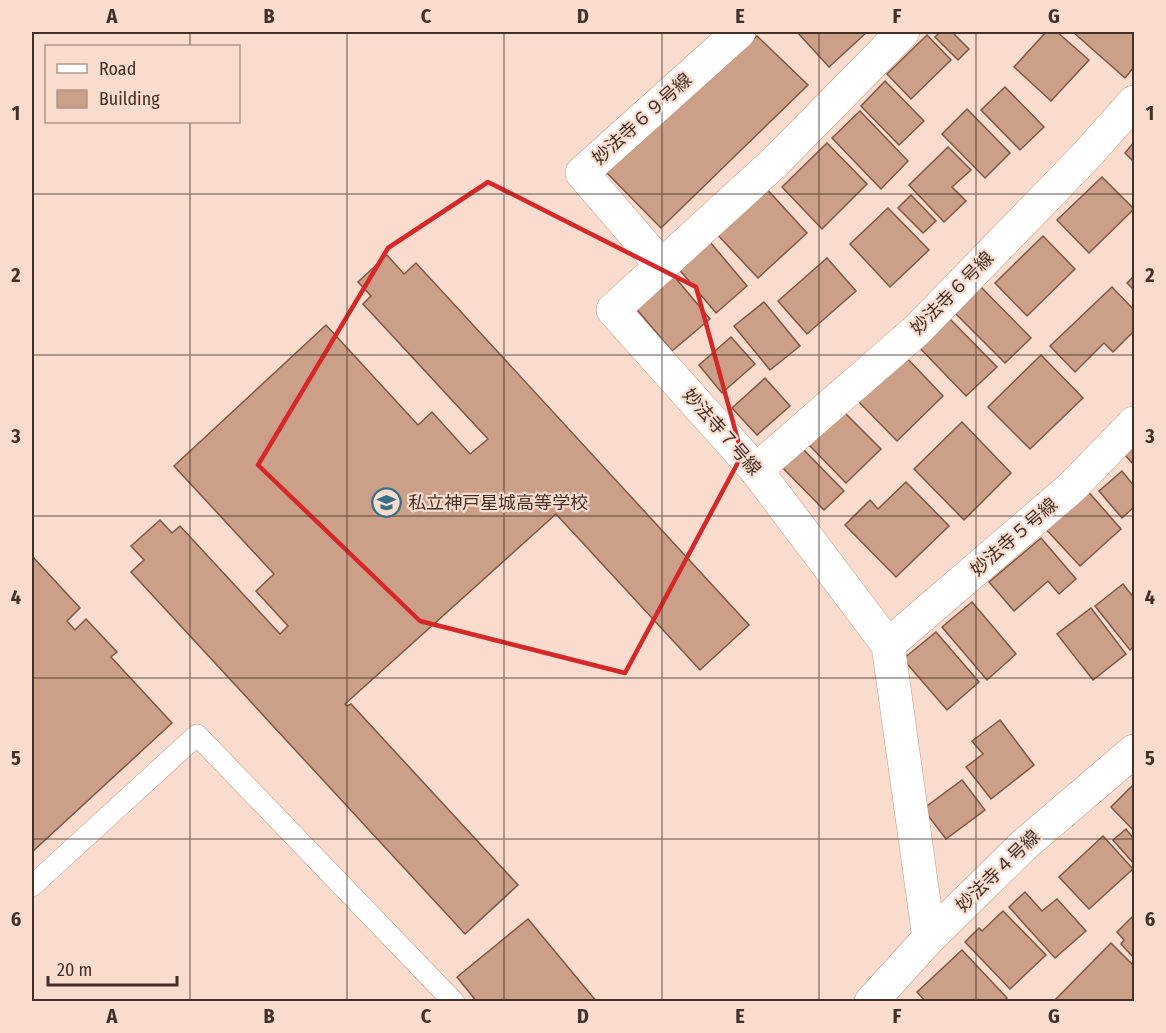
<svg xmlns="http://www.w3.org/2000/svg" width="1166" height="1033" viewBox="0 0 1166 1033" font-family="'Fira Sans Condensed','Noto Sans JP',sans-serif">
<rect width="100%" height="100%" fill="#f9dcce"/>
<g fill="#cc9f89" stroke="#7f5743" stroke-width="1.5">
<polygon points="797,32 867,32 829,67"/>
<polygon points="940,32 952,32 969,49 958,60 935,37"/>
<polygon points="1046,32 1057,32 1089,60 1051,101 1014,67"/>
<polygon points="1073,32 1134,32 1134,67 1125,78"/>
<polygon points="927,35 951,60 911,99 887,74"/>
<polygon points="757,36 808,85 661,228 606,172"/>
<polygon points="885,81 924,121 899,145 861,106"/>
<polygon points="1005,87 1044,127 1020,150 981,110"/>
<polygon points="967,109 1010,153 985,178 942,134"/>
<polygon points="860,111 908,161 881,189 832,138"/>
<polygon points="1134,142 1134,162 1125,153"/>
<polygon points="827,143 867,184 822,229 782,187"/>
<polygon points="948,147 971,170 952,187 966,201 944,222 909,185"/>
<polygon points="1102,177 1134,209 1089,253 1057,220"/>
<polygon points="764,186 807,233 758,278 715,232"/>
<polygon points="911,195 936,221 923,233 898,208"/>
<polygon points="888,208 929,250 890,287 850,244"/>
<polygon points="1043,236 1075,269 1027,316 995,283"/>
<polygon points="710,242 747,286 716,313 678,268"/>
<polygon points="387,255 404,274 416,263 749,625 700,670 556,514 345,704 347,706 351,704 518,885 465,934 131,572 144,560 131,546 160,520 172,533 180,526 280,634 288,626 256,591 274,574 174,466 326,325 418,425 432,412 470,454 488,439 363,304 371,296 358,282"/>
<polygon points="827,258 856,291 807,334 778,301"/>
<polygon points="673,275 710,319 672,351 634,306"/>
<polygon points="1134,276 1134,290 1127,283"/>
<polygon points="980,286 1031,338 1005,363 954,312"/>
<polygon points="1112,287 1134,310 1134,331 1113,352 1104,343 1075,372 1050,346"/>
<polygon points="764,302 800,346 770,370 734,326"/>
<polygon points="947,316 997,367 966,396 917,345"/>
<polygon points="731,337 755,364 722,393 699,365"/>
<polygon points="904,355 943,396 897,441 858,401"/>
<polygon points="1041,355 1083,398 1030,449 988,407"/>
<polygon points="765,378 790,406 757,435 732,408"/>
<polygon points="843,411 881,449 846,483 809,445"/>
<polygon points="962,422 1011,473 964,520 914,469"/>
<polygon points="1134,446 1134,465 1125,455"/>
<polygon points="801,447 844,491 824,510 781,466"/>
<polygon points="1122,471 1134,486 1134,507 1122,518 1099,491"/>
<polygon points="906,482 949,526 896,577 845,525 870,500 878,509"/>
<polygon points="1085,488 1121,529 1080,566 1043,526"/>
<polygon points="1041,538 1076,579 1059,594 1048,581 1014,611 989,582"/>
<polygon points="32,556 80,608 67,621 75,630 86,619 117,652 111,657 172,723 32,852"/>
<polygon points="1123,584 1134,598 1134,646 1130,650 1095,606"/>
<polygon points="972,602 1016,654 987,680 942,627"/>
<polygon points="1091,608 1126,654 1093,680 1057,634"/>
<polygon points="936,632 979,682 947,710 903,659"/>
<polygon points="1000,720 1034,765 991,799 966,767 983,754 972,741"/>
<polygon points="962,780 985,810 946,839 923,809"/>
<polygon points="1134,784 1134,831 1111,807"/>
<polygon points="1126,829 1134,839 1134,864 1113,840"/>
<polygon points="1103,836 1133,869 1089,909 1059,877"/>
<polygon points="1025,892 1042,911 1057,899 1086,931 1055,958 1009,907"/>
<polygon points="1003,911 1046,955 1010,989 965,942 979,928 982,931"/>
<polygon points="1134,915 1134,958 1121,944 1124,940 1117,932"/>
<polygon points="528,919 597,1002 477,1002 457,977"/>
<polygon points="1111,943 1134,966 1134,1002 1053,1002"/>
<polygon points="962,950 1007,998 1003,1002 926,1002 917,992"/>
</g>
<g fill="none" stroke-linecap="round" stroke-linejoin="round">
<defs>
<polyline id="lane" points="32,886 197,735 454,1002"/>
<g id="street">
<polyline points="903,32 775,162 613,310 756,470 888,645 929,938"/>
<polyline points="662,266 582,173 739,32"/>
<polyline points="756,470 917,330 1084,158 1134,102"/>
<polyline points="888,645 1072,487 1134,423"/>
</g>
<polyline id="secondary" points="871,1002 929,938 1025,844 1134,751"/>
</defs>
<use href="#lane" stroke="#c59882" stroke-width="22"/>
<use href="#street" stroke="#c59882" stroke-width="34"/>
<use href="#secondary" stroke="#c59882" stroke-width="34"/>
<use href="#lane" stroke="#fff" stroke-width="21"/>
<use href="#street" stroke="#fff" stroke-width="33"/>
<use href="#secondary" stroke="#fff" stroke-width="33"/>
</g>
<path fill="none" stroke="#d62828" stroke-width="4.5" stroke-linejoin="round" d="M488 182 696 287 742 455 625 673 420 621 258 465 388 248Z"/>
<path fill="none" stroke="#433128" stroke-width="1.5" stroke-opacity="0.55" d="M190 32V46M347 32V1002M504 32V1002M662 32V1002M819 32V1002M976 32V1002M190 122V1002M32 194H1134M32 355H1134M32 516H1134M32 678H1134M32 839H1134"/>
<defs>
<symbol id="school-ring" viewBox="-11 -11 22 22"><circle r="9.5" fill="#f9dcce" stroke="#357088" stroke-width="1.5"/><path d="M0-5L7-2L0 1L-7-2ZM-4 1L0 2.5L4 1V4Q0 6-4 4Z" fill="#357088"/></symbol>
</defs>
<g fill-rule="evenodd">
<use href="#school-ring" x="370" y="486" width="33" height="33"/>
</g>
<g text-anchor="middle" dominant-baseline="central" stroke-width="4.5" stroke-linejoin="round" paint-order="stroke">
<g font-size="18" fill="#433128" stroke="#f9dcce">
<text transform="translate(642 119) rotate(-42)">妙法寺６９号線</text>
<text transform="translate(952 293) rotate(-45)">妙法寺６号線</text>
<text transform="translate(722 432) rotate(49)">妙法寺７号線</text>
<text transform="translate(1014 537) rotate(-41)">妙法寺５号線</text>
<text transform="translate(998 871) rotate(-44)">妙法寺４号線</text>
</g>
<g font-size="18" fill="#433128" stroke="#f9dcce" text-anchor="start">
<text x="408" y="503">私立神戸星城高等学校</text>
</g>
</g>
<rect width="1166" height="1033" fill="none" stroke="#f9dcce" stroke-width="66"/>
<rect x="45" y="45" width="195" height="78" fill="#f9dcce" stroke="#b0988c" stroke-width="1.5"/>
<rect x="57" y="64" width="30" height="9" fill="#ffffff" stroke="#b0988c" stroke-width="1.5"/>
<text x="99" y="75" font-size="18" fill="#433128">Road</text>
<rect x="57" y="90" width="30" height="18" fill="#cc9f89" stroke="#b0988c" stroke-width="1.5"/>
<text x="99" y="105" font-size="18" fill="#433128">Building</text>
<path d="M48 976v9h129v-9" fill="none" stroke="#433128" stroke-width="3"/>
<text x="57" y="976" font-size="18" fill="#433128" stroke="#f9dcce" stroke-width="4.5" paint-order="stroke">20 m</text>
<rect x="33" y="33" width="1100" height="967" fill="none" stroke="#433128" stroke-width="2"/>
<g font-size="20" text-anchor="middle" font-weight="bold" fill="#433128">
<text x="112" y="23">A</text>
<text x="269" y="23">B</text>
<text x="426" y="23">C</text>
<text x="583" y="23">D</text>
<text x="740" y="23">E</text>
<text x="897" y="23">F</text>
<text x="1054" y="23">G</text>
<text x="16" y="120">1</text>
<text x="1150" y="120">1</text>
<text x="16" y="282">2</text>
<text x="1150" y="282">2</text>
<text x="16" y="443">3</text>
<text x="1150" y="443">3</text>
<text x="16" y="604">4</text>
<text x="1150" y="604">4</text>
<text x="16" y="765">5</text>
<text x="1150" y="765">5</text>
<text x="16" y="926">6</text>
<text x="1150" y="926">6</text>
<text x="112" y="1023">A</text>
<text x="269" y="1023">B</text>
<text x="426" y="1023">C</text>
<text x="583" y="1023">D</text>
<text x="740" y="1023">E</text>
<text x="897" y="1023">F</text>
<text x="1054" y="1023">G</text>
</g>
</svg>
